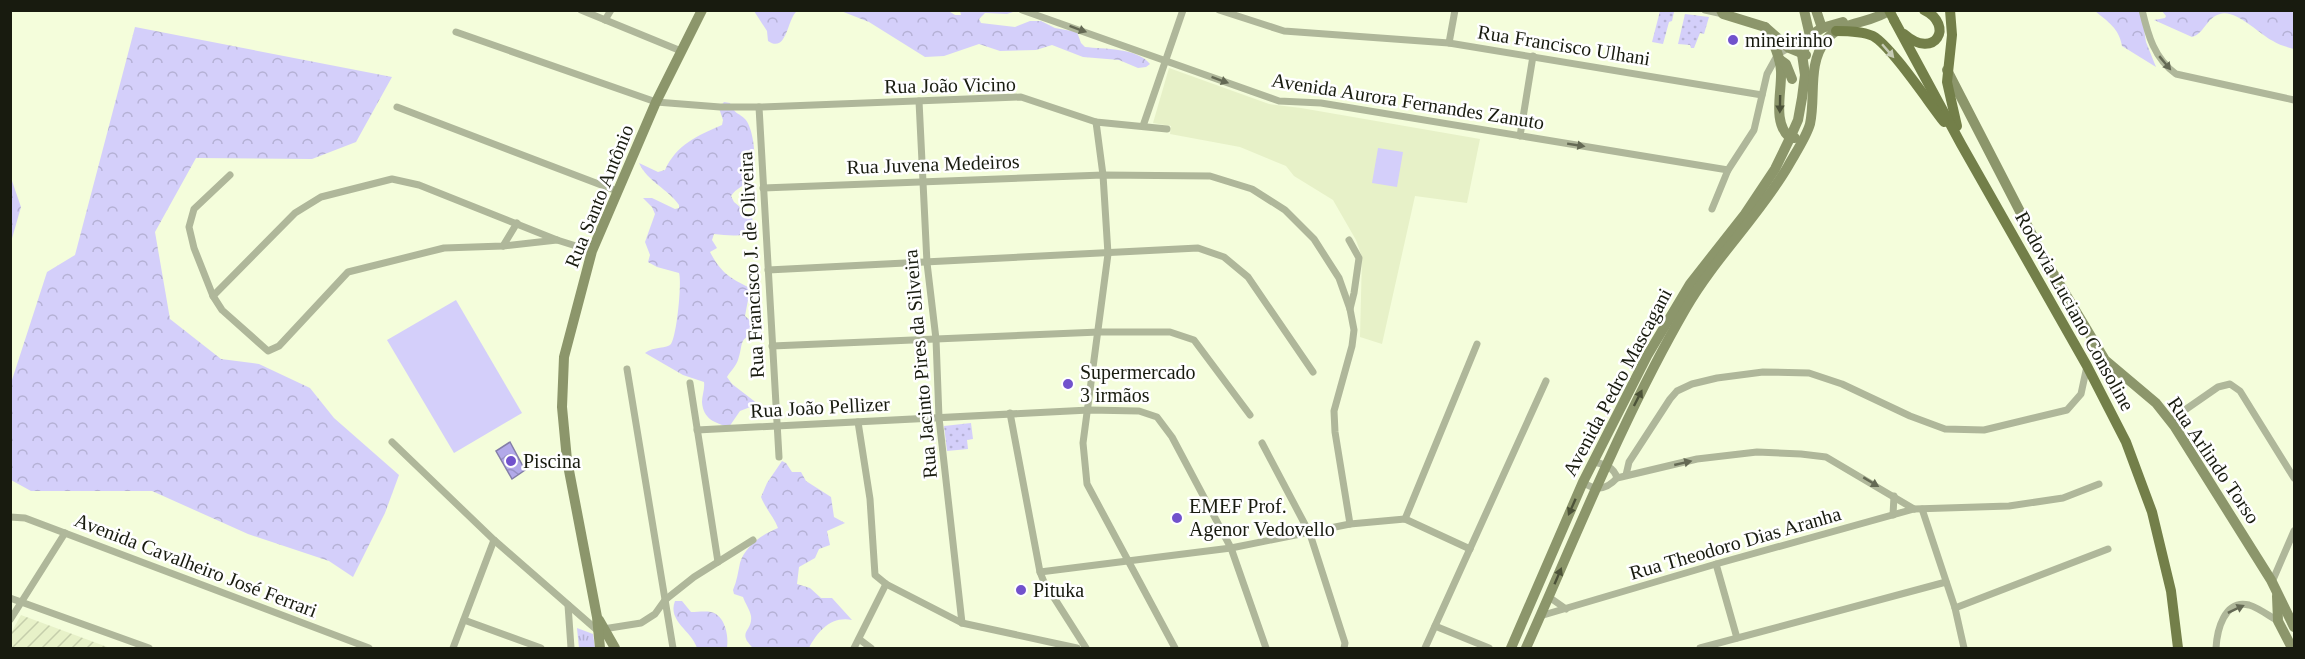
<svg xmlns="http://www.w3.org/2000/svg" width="2305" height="659" viewBox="0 0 2305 659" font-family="Georgia,serif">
<defs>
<pattern id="industrial-furrows" width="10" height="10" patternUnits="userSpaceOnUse" patternTransform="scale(1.5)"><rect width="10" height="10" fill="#e7f1c8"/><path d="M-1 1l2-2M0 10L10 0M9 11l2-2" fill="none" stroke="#c5ceab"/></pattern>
<pattern id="grass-dots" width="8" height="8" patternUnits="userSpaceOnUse" patternTransform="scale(1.5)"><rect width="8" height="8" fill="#d4cffa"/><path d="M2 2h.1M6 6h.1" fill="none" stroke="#b5b1d5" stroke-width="1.8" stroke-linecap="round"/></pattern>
<pattern id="forest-crowns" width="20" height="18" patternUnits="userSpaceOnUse" patternTransform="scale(1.5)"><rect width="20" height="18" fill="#d4cffa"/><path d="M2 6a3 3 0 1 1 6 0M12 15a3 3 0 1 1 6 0" fill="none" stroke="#b5b1d5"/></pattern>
<pattern id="park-tufts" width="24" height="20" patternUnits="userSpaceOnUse" patternTransform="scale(1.5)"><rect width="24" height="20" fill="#d4cffa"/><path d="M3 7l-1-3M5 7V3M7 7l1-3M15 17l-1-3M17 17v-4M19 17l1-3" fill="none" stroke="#b5b1d5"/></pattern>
<pattern id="water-waves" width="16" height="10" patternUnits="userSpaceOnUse" patternTransform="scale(1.5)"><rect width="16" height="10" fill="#b2a9e9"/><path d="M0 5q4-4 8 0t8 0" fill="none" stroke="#9891c7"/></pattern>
</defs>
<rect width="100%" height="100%" fill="#f4fddb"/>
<polygon fill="#e7f1c8" points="1169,68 1269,104 1301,108 1480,139 1467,203 1415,196 1382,344 1360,337 1362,257 1356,240 1333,200 1294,176 1286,166 1240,147 1170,134 1171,126 1153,123"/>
<polygon fill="url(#industrial-furrows)" points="21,615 110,648 11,648 11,633"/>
<g fill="url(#grass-dots)">
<polygon points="1660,11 1674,12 1672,21 1669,22 1663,44 1652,42"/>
<polygon points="1685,14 1709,17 1704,34 1700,33 1694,48 1691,48 1690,45 1678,44"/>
<polygon points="971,423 973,439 967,440 968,449 947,451 944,426"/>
</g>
<g fill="url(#forest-crowns)">
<path d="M947 10 955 15H961L960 11H1010L1013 12 1007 14 985 13 979 19 981 23 1015 27 1030 21H1041L1055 28 1077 32 1081 43 1085 47C1103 49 1138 48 1150 64L1146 67 1138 68 1119 60 1083 57 1052 45 1036 50 1000 51 979 44 944 56 925 57 869 22 841 11Z"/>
<path d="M754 11H797C787 19 787 54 768 41L767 31Z"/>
<path d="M2095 11H2141L2146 42 2156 67 2122 46C2119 28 2108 22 2095 11Z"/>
<path d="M2162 11H2294V49C2287 47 2279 45 2273 41 2260 35 2236 9 2220 14 2207 17 2204 34 2192 37L2154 20 2165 18 2166 16Z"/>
<polygon points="135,27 392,77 356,142 312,159 196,158 155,232 170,319 221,359 259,364 310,388 334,418 399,475 385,513 353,577 329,561 248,534 152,491 31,491 11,480 11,383 47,272 75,255"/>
<path d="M724 102 730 103C735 115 738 112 745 119 754 128 758 167 751 178 746 185 736 188 731 196L734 202 752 217 754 228C744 239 728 235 714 234L712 240 717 248 710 252C722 275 732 279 754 290V293L748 300 745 316 752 322H762L764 326 760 334C737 336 744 344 738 360 736 366 730 372 727 377L732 384 758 404 740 411 729 427C715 423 703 419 702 402 702 395 705 389 704 382L683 375 645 353C654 346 667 349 671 344 677 335 682 281 679 273L657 267 648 262 650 255 645 242 655 214 652 207 643 198H652L675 209 679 208V205C668 189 647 181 639 163L658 172 665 170C677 144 697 136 722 125L723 120 719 108Z"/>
<polygon points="11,178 21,207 11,242 10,178"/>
<path d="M782 461 786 463 792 472H801L806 481 831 497 834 517 845 523 827 531 830 545 819 549 815 558 799 567 797 584 810 588 821 598H832L852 620C831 616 818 631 809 648H753C736 631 753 632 751 616 750 610 745 603 743 597L734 594 733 590C737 581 738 572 740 563 745 546 763 534 778 528 774 517 765 508 761 497L767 483Z"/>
<path d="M675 601H682L691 612C697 612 705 611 711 612 725 615 729 636 727 648H697C692 631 667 621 675 601Z"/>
</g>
<polygon fill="url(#park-tufts)" points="577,628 593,634 595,648 579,648"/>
<g fill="#d4cffa">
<polygon points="1378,148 1403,152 1397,187 1372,183"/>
<polygon points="456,300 522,413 454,453 387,340"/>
</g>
<polygon fill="url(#water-waves)" stroke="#847ea8" stroke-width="1.5" points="510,442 525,470 512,479 496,451"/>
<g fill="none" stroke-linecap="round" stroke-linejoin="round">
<g stroke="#afb79a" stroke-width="7">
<polyline points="581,10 681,51"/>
<polyline points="1022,10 1279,101 1321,103 1728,170"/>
<polyline points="1219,10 1284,31 1449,43 1762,95"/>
<polyline points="1705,10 1723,14"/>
<path d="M2142 10C2148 35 2154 58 2176 74L2294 100"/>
<polyline points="605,20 611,10"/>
<polyline points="456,32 656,102 720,107 759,107 1021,97 1096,122 1167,129"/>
<polyline points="1449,43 1455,10"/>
<polyline points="919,101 927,263 936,339 939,418 962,623"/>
<polyline points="397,107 617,191"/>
<polyline points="759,107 779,457"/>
<polyline points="1096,122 1103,175 1108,254 1083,443 1087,484 1175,648"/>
<polyline points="1143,126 1183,10"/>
<polyline points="1520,136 1533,56"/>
<polyline points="230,175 194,209 189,227 194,248 213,296 222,310 268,351 279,346 348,272 444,248 503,246 557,240"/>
<polyline points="763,188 1103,175 1210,176 1252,189 1285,210 1314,239 1339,278 1350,309 1354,330 1352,346 1334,411 1335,432 1350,524"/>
<polyline points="1712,209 1728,170 1754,130 1767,74 1778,54 1810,36"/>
<polyline points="1349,240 1359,258 1354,293 1350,309"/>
<polyline points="503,246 517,223"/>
<polyline points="768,270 1198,248 1224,257 1248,277 1313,372"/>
<polyline points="213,296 295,213 321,197 392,179 419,185 557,240 592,251"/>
<polyline points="772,346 1099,332 1170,332 1194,340 1250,415"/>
<polyline points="627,369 673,648"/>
<polyline points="690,383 718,562"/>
<polyline points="1010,413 1040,572 1044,582 1086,648"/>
<polyline points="2169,421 2218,387 2230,384 2240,391 2294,478"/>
<polyline points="858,422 870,499 875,575 886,584 962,623 1077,648"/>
<polyline points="697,430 1089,410 1139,411 1157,417 1172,437 1231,548 1266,648"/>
<polyline points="392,442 494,540 597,630 641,623 655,614 665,600 694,577 753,540"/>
<polyline points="1262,443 1310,534 1345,643 1344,648"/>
<path d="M1594 462C1604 464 1614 467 1617 478"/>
<polyline points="1626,475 1629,462 1670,399 1677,391 1692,384 1717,378 1763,372 1809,373 1842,384 1910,416 1945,429 1984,430 2067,410 2081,394 2087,366"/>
<path d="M1583 482C1596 492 1607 489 1617 478L1697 459 1757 452 1801 454 1826 457 1914 509"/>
<polyline points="1922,509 1955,608"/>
<polyline points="1893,515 1894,496"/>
<polyline points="10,517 25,518 369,648"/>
<polyline points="1405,519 1477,344"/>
<polyline points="1716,564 1737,638"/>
<polyline points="1040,572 1231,548 1350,524 1405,519 1470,549"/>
<polyline points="2272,582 2294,531"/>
<polyline points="1549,597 1566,609"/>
<polyline points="10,598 149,648"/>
<polyline points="568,605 571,648"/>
<polyline points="1540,616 1716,564 1914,509 2009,506 2063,498 2099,484"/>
<polyline points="10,620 65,533"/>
<polyline points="464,620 541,648"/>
<polyline points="1435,626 1489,648"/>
<polyline points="859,639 871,648"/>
<polyline points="453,648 494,540"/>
<polyline points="854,648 886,584"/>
<polyline points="1425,648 1546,381"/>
<polyline points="1700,648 1946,582"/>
<polyline points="1964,648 1955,608 2108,549"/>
<path d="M2216 648C2217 631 2224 599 2249 605 2259 608 2269 616 2278 621"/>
</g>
<g stroke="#8c966b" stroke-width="10">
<polyline points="1721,10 1723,14 1765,27 1789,48 1806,55"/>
<polyline points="1816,10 1822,28"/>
<path d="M1765 27C1773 41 1780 55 1781 71 1782 93 1772 122 1790 138H1795"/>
<polyline points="1810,36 1822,28 1843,22"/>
<polyline points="1779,59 1786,64 1792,79"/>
<polyline points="1947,70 2044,258 2105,360 2156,403 2175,427 2271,580 2294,627"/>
<polyline points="2277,596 2278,621 2292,648"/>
<polyline points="599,620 615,648"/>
<polyline points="600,648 597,617 567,460 562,407 564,357 592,251 656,102 702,10"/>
<polyline points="1511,648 1583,482 1647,356 1690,284 1745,214 1775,169 1790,138 1798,120 1802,98 1805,75 1802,54 1810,36 1804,10"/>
<path d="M1526 648C1577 534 1623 417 1686 308 1715 258 1757 218 1787 168 1794 155 1806 138 1810 124 1816 96 1807 64 1826 40 1841 21 1871 24 1890 10"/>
</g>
<g stroke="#737f49" stroke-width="10">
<polyline points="1950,10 1952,35 1947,82 1957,126"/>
<polyline points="1894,20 1961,144 2087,366 2126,442 2152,512 2171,591 2178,648"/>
<path d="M1836 31C1848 31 1862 31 1873 36 1891 46 1929 103 1944 122"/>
<path d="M1904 34C1935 61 1955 25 1924 10"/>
</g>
<polyline stroke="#737f49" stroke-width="10" points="1889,10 1894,20"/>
</g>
<defs><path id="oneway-solid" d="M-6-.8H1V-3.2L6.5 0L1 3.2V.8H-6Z" transform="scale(1.5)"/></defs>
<g fill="#646954">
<use href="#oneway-solid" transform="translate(1078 29) rotate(20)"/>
<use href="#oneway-solid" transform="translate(2165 63) rotate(50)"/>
<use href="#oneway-solid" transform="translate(1220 80) rotate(20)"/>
<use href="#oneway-solid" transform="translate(1576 145) rotate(9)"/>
<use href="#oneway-solid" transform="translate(1683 463) rotate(-13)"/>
<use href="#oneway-solid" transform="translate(1871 482) rotate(31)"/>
<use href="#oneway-solid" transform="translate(2236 609) rotate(-25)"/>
</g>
<use fill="#c7ccb6" href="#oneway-solid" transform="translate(1888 51) rotate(49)"/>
<g fill="#4c5238">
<use href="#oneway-solid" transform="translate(1780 104) rotate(91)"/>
<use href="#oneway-solid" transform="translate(1638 398) rotate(-63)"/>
<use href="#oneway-solid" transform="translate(1572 507) rotate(114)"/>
<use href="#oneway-solid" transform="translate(1558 576) rotate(-67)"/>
</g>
<g fill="#7152cc" stroke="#fff" stroke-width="2">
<circle cx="1733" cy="40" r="6"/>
<circle cx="1068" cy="384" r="6"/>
<circle cx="511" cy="461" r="6"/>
<circle cx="1177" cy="518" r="6"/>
<circle cx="1021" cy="590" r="6"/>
</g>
<g text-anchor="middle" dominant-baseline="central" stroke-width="5" stroke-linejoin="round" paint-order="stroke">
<g font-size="20" fill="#181b0f" stroke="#fff" text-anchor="start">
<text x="1745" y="40">mineirinho</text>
<text x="1080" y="372">Supermercado<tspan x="1080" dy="23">3 irmãos</tspan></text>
<text x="523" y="461">Piscina</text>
<text x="1189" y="506">EMEF Prof.<tspan x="1189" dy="23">Agenor Vedovello</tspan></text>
<text x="1033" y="590">Pituka</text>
</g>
<g font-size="20" fill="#181b0f" stroke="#fff">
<text transform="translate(1564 45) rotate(9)">Rua Francisco Ulhani</text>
<text transform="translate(950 85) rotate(-1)">Rua João Vicino</text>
<text transform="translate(1408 101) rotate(9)">Avenida Aurora Fernandes Zanuto</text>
<text transform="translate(933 164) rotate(-2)">Rua Juvena Medeiros</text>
<text transform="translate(599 196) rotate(-68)">Rua Santo Antônio</text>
<text transform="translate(751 265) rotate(-93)">Rua Francisco J. de Oliveira</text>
<text transform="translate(2075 311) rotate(61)">Rodovia Luciano Consoline</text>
<text transform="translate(920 364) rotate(-95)">Rua Jacinto Pires da Silveira</text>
<text transform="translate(1617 382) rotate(-62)">Avenida Pedro Mascagani</text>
<text transform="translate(820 407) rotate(-3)">Rua João Pellizer</text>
<text transform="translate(2214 460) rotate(56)">Rua Arlindo Torso</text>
<text transform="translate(1735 543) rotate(-16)">Rua Theodoro Dias Aranha</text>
<text transform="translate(196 565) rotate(21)">Avenida Cavalheiro José Ferrari</text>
</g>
</g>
<rect width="2305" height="659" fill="none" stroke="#181b0f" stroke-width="24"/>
</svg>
